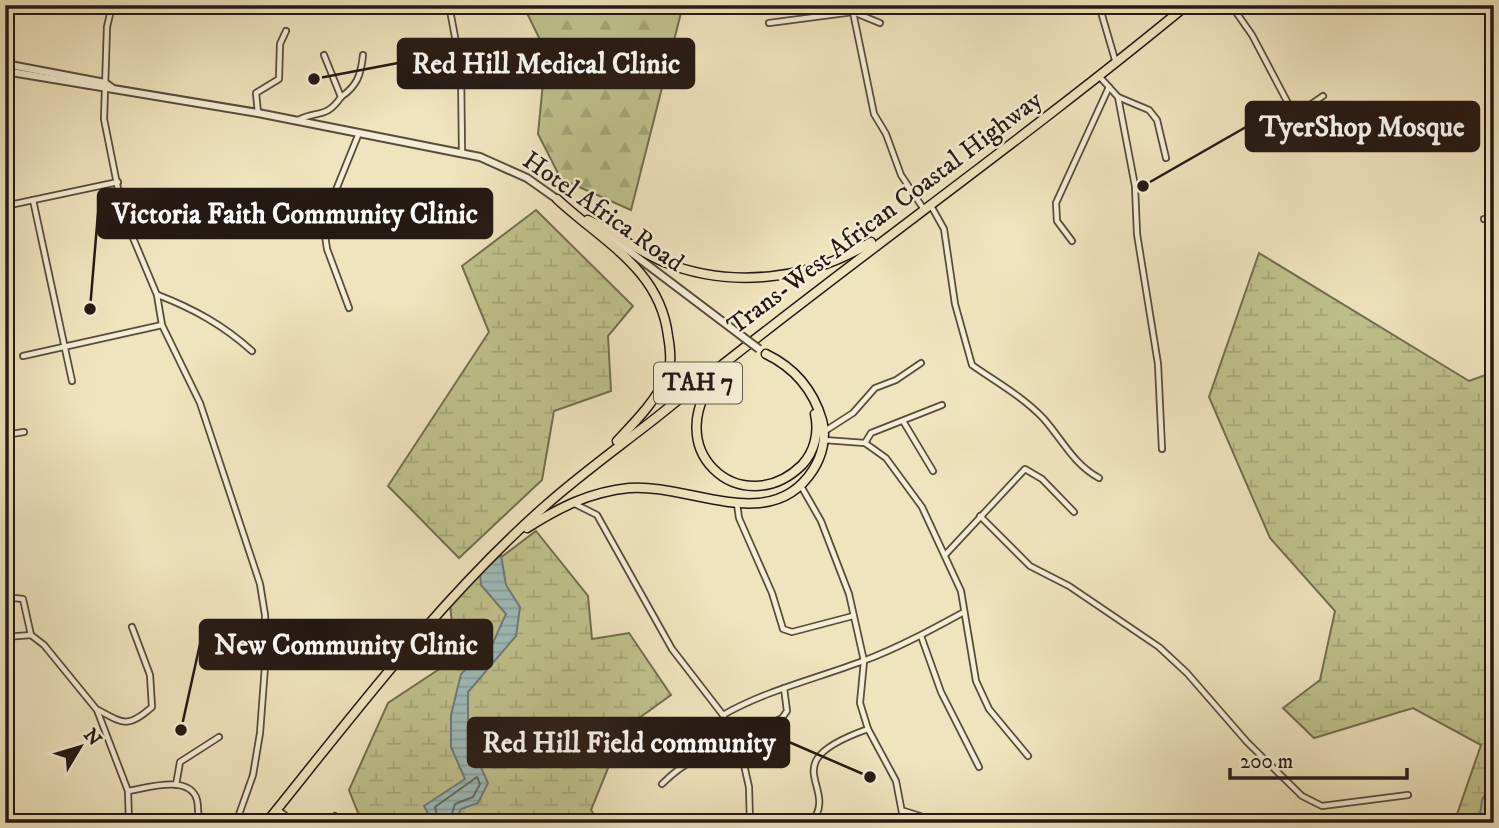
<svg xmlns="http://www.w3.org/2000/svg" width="1499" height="828" viewBox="0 0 1499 828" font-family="'IM FELL DW Pica',serif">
<defs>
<pattern id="forest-firs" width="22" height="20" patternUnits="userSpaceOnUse" patternTransform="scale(1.75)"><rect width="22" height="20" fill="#c0c28d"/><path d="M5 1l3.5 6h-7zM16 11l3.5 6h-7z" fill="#a5a679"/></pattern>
<pattern id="wetland-marsh" width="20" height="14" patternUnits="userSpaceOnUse" patternTransform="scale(1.75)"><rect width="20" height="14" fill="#c0c28d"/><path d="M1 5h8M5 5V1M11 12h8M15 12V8" fill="none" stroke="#a5a679"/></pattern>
<pattern id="water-rules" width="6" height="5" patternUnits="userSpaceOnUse" patternTransform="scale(1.75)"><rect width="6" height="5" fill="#9dbcba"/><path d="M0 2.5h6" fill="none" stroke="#87a19f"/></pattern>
</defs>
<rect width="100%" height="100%" fill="#f0e4be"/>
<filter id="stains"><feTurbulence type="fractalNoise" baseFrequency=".00286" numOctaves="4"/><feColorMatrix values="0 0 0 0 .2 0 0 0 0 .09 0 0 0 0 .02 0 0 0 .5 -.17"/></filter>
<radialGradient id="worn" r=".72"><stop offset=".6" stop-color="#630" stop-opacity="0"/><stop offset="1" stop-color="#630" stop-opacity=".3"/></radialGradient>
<polygon fill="url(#forest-firs)" stroke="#726e50" stroke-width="2" points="523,5 683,5 631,210 561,179 538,134 546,52"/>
<g fill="url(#wetland-marsh)" stroke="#726e50" stroke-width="2">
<polygon points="536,210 633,306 608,336 611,391 554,411 542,480 459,558 388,486 489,332 462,266"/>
<polygon points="1259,253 1469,381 1494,372 1494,823 1454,823 1481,745 1413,708 1314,738 1283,708 1320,680 1335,611 1270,538 1209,397"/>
<polygon points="536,531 588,596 592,639 629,633 671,695 624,729 591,810 600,823 362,823 349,790 388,703 456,658 450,605 475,577"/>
</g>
<polygon fill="url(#water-rules)" stroke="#6d7b78" stroke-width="2" points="501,555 506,585 520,607 516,636 468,692 468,739 488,783 478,803 461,809 455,823 433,823 424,806 465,779 451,747 451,715 461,674 492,645 506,614 481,585 480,572"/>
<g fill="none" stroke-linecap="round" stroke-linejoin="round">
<polyline stroke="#616a67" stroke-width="2" points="439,823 435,807 477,777 480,784 473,797 455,804 449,823"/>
<polyline stroke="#6d7b78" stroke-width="2" points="1479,823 1482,800 1494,779"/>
<defs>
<g id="minor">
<polyline points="112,5 107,27 104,119 123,214 157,295 162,325 200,403 260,584 265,615 266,653 260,733 253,775 236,823"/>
<polyline points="449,5 461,69 462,153"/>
<polyline points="851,5 853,12 880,23"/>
<polyline points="1099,5 1116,63"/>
<polyline points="1231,5 1252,35 1290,107 1301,111 1323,96"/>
<polyline points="769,23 853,12 874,114 886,134 901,175 923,208"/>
<polyline points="1099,76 1118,97 1149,110 1157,120 1166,158"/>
<path d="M341 97C357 86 361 75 363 55"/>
<polyline points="1118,97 1135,186 1137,234 1158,364 1162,449"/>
<polyline points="258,113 256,93 279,79 280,44 286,31"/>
<path d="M298 120C318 110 326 119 341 97L324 55"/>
<polyline points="33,200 72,381"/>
<path d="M930 204 944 229 955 304 972 365C996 382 1022 396 1043 418 1062 439 1073 464 1099 478"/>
<polyline points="5,206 118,182"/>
<polyline points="1484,219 1494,218"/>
<polyline points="1072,241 1057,221 1056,203 1109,87"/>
<path d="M158 295C194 309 223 325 252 351"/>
<polyline points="349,308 327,249 323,222 359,133"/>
<polyline points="23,356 162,325"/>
<polyline points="903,421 933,471"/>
<polyline points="825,431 853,413 875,388 896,380 921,363"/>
<polyline points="5,435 24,432"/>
<polyline points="824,440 865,443 886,458 922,507 961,591 976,681 989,709 1028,756"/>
<polyline points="865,443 871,433 942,405"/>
<polyline points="801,486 821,521 849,594 864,661 860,703 868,729 896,781 904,823"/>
<polyline points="575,504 597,515 672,649 723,715 742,756 749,787 750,823"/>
<polyline points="737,504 739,518 772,593 783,629 792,632 853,616"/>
<polyline points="980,516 1030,566 1069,586 1159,647 1187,673 1247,742 1302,796 1322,806 1408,795"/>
<polyline points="946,554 1025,469 1042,479 1074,512"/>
<polyline points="5,597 23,599 31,635 44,645 97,710 128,791 129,823"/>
<polyline points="921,636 941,692 979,767"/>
<polyline points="5,637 31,635"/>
<path d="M98 710C124 724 128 728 152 707L150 675 132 627"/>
<path d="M723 715C767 690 815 679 863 661 898 648 931 630 964 612"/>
<polyline points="736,741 782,718 787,711 784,688"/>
<path d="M662 784C683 763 709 748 739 750"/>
<polyline points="176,785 180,762 219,737"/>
<path d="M128 791C147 788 190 774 197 800 199 808 197 815 200 823"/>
<polyline points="278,810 295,823"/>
<polyline points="904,811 942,823"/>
<polyline points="329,823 335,816"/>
<path d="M811 823C842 786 769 764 868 729"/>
</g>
<g id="tertiary">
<polyline points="5,64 105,83 112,88"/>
<polyline points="5,71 258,113 480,157 527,178 561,202"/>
<polyline points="604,232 743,337"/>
</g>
<g id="trunk">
<path d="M557 199C602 241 660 269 668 336 670 347 672 362 668 373 657 400 636 421 617 441"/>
<path d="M588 220C614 232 637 251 664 262 730 289 811 280 871 242"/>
<path d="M722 369C652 448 742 524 802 465 815 451 819 432 815 414"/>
<path d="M527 528C560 507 590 492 629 488 689 483 771 536 813 470 822 456 827 437 822 420 813 389 795 368 766 354"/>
<path d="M266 823C354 714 440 599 545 506 582 473 623 444 662 413 834 273 1016 146 1187 5"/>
</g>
</defs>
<use href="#minor" stroke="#584c3e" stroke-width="8"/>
<use href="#tertiary" stroke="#584c3e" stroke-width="10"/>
<use href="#trunk" stroke="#251914" stroke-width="11"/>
<use href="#minor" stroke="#f5edd5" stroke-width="4.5"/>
<use href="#tertiary" stroke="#f5edd5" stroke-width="6"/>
<use href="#trunk" stroke="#f0e4be" stroke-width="8"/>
<defs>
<polyline id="tertiary-bridge" points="743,337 759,349"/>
</defs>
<use href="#tertiary-bridge" stroke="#584c3e" stroke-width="10" stroke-linecap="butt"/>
<use href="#tertiary-bridge" stroke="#f5edd5" stroke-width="6"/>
</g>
<g text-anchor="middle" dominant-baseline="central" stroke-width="5" stroke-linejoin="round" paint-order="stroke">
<rect fill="#f5edd5" stroke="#63594e" stroke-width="2" x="654" y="362.5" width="88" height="41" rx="5"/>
<g font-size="24" font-weight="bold" fill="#251914">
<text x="698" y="383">TAH 7</text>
</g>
<g font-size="26" fill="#251914" stroke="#f5edd5">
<text transform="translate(603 212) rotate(35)">Hotel Africa Road</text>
<text transform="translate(885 213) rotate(-37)">Trans-West African Coastal Highway</text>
</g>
</g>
<path fill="none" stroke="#251914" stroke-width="2.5" d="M314 79L398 63M1143 186L1246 127M90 309L98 213M181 730L200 644M870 777L789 742"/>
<g fill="#251914" stroke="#f5edd5" stroke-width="2.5">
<circle cx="314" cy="79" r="7"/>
<circle cx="1143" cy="186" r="7"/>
<circle cx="90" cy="309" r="7"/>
<circle cx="181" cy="730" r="7"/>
<circle cx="870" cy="777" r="7"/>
</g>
<g fill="#251914" stroke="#251914" stroke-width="2.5">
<rect x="398" y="39" width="296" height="49" rx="7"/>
<rect x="1246" y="102" width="233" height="49" rx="7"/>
<rect x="98" y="189" width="394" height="49" rx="7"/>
<rect x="200" y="620" width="292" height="49" rx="7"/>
<rect x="468" y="718" width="321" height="49" rx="7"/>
</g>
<g font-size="28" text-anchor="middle" font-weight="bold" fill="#fff">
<text x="546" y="73">Red Hill Medical Clinic</text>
<text x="1362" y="136">TyerShop Mosque</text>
<text x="295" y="223">Victoria Faith Community Clinic</text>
<text x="346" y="654">New Community Clinic</text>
<text x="629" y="752">Red Hill Field community</text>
</g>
<rect width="1499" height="828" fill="none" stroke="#f0e4be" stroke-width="28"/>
<rect x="7" y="7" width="1485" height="814" fill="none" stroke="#251914" stroke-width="3.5"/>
<rect x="14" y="14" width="1471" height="800" fill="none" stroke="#251914" stroke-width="2"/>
<g transform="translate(80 747) rotate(52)" stroke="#f5edd5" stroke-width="5" paint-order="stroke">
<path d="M0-5L12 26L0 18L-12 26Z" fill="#251914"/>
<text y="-10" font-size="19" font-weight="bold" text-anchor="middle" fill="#251914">N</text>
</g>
<path d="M1230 768v10h177v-10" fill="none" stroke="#251914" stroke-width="3.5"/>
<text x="1240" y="768" font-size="21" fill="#251914" stroke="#f5edd5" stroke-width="5" paint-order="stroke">200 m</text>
<rect width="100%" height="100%" filter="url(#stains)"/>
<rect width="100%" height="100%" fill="url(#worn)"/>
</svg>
